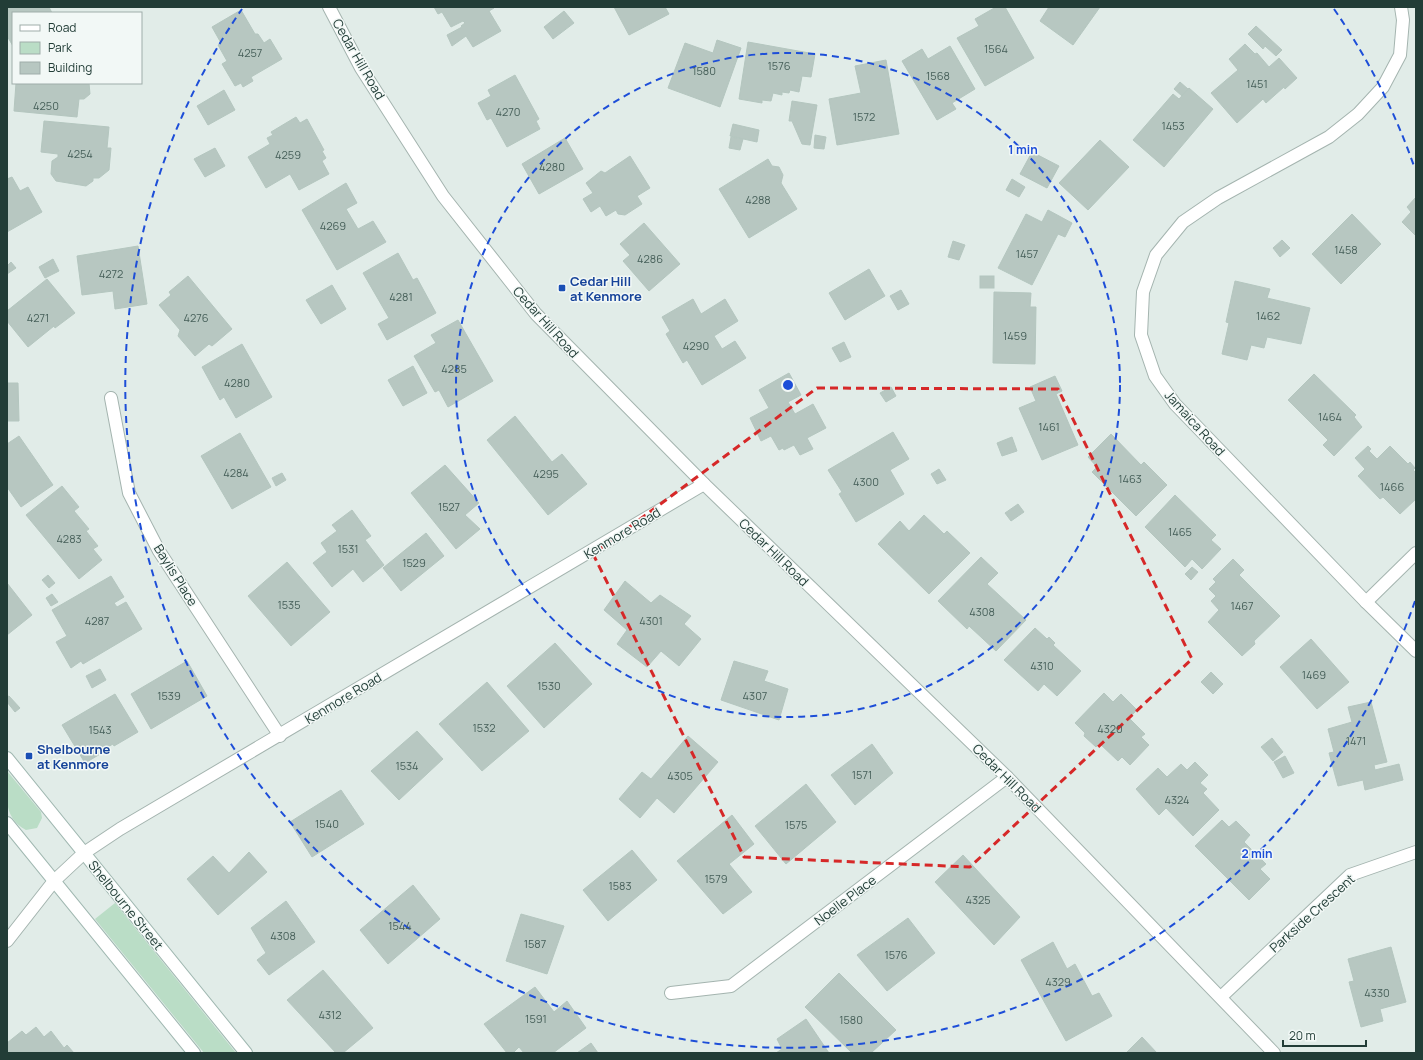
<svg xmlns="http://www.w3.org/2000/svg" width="1423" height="1060" viewBox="0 0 1423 1060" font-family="Manrope,sans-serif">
<rect width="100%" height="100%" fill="#e1ece8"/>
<g fill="#baddc6">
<path d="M7 771 41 812 42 818 37 828 26 830C2 817 7 794 7 771Z"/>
<polygon points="115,903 236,1053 204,1053 95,919"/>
</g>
<g fill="#b7c7c1" stroke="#b4c6bf">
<polygon points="7,7 49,7 52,13 13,13 13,46 7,36"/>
<polygon points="434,7 493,7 494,8 489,11 501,31 473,47 466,36 452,46 447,35 462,27 461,26 465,23 463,21 451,27 442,12 438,14"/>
<polygon points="614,7 665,7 669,14 629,35"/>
<polygon points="996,7 1005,7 1034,58 985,86 957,38 979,26 975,19"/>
<polygon points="1049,7 1100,7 1073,45 1040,21"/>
<polygon points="241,10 255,34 258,34 264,43 270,39 282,59 251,77 253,81 243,87 241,83 235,86 222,64 227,61 218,45 221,43 212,27"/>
<polygon points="564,11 574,23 553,39 544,27"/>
<polygon points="1256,26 1282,50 1276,56 1265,46 1263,49 1248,34"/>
<polygon points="717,40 741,48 720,107 668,88 685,43 713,53"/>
<polygon points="748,42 815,54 811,77 802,76 799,92 790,90 789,93 782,92 782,95 773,93 771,101 762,100 762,103 739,99"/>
<polygon points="1245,44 1255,54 1257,53 1269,67 1279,58 1297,78 1285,89 1284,87 1266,103 1263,99 1237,123 1211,93 1238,70 1229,59"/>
<polygon points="950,46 975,89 952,103 956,109 937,120 902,61 922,49 928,59"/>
<polygon points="886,60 899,134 837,145 829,99 861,93 855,66"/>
<polygon points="515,75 539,119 536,121 540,129 507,147 491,118 487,120 478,103 491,96 488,90"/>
<polygon points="1180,82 1188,89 1182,96 1174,89"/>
<polygon points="16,83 89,83 90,94 84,99 79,99 77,117 14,111"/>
<polygon points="1189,88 1213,109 1164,167 1133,140 1173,94 1179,99"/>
<polygon points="224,90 235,110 208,125 197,106"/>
<polygon points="792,101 817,105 810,145 802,144 792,121 789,121"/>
<polygon points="296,117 300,123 307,119 324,150 322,151 326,158 322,161 329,174 299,190 290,174 266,188 248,157 270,144 267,138 273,135 271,132"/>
<polygon points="44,121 109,127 107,148 111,148 109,170 99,178 93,178 93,181 86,186 56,181 51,174 52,161 58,157 58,154 41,152"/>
<polygon points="733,124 759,130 757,142 730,136"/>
<polygon points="815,135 826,137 824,149 814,148"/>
<polygon points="731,137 743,139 740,150 729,148"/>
<polygon points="565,138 583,169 539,194 522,164"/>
<polygon points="1100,140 1129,167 1088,210 1059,183"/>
<polygon points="215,148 225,166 205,177 194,159"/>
<polygon points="1032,152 1059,166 1047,188 1020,174"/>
<polygon points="630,156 650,188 637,196 642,204 625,215 618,214 616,210 606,216 600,206 591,212 583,199 593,193 586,183 601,171 605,173"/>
<polygon points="768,159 772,166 779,167 783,175 781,183 797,209 749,238 719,189"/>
<polygon points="12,177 20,191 28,187 42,212 7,232 7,179"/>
<polygon points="1012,179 1025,187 1019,197 1006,190"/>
<polygon points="346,183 357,203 346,209 358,229 373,221 386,242 337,270 302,210"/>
<polygon points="1416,197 1416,236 1402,222 1411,212 1407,207"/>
<polygon points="1048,210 1072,223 1065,237 1058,234 1032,285 998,268 1026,214 1042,222"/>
<polygon points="1352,214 1381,244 1341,284 1312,254"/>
<polygon points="644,223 680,264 649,291 623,261 630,255 620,244"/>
<polygon points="1282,240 1290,248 1280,257 1273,248"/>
<polygon points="953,241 965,245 959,260 948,257"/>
<polygon points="138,246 147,304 115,309 113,291 82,295 77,256"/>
<polygon points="398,253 413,280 417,278 436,313 387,340 378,324 389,318 363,273"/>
<polygon points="53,259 59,271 45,278 39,267"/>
<polygon points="11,262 16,268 7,274 7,266"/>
<polygon points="869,269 885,296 845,320 829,293"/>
<polygon points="188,276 232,329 212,346 209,344 195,356 178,336 180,330 159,305 171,295 169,292"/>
<rect x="980" y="276" width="14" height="12"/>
<polygon points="47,279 75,313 55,328 54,326 28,347 7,321 7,311"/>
<polygon points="1235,281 1270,289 1267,298 1310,308 1301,344 1267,337 1264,348 1251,345 1247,360 1222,354 1229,323 1226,322"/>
<polygon points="332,285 346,309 321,324 306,300"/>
<polygon points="901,290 909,304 898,310 890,296"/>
<polygon points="994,292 1031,293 1030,307 1036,307 1035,364 993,363"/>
<polygon points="693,299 701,314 725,299 738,321 714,336 722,349 735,341 746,358 702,385 687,360 683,363 666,334 670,331 662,317"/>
<polygon points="458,320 493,381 448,407 439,390 435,392 414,356 436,343 431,335"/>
<polygon points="844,342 851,357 840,362 832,348"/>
<polygon points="242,344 272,397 236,418 224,397 220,400 202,367"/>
<polygon points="413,366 427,393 403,406 388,380"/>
<polygon points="789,373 801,395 788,402 795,414 813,404 826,428 807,438 813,449 800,455 794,445 784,450 783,448 779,450 771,436 761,441 750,418 769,408 759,390"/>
<polygon points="1314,374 1356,415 1354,417 1362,427 1334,456 1323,445 1328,440 1288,400"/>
<polygon points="1055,376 1062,391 1056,394 1078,445 1042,460 1019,408 1036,401 1030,387"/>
<polygon points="7,383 18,383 19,421 7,421"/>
<polygon points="891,387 896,396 886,402 880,393"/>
<polygon points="515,416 552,462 562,454 587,484 548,515 487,440"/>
<polygon points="893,432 909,459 890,470 904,494 856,522 839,494 842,492 828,470"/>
<polygon points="240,433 271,487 232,509 201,456"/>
<polygon points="1111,434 1141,465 1144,462 1167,485 1136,516 1092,472 1097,467 1088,457"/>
<polygon points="19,436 53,485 21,507 7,487 7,444"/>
<polygon points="1012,437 1017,451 1002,456 997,443"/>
<polygon points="1368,446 1371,449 1369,451 1377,459 1390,446 1408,464 1410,462 1415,468 1413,470 1416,473 1416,499 1400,514 1383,497 1380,499 1358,476 1365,469 1355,458"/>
<polygon points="445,465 479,503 465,515 480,529 456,549 411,493"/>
<polygon points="939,469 946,480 937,484 931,474"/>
<polygon points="282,473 286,480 276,486 272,478"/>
<polygon points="62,486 79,507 74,511 89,529 86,531 98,546 93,549 102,560 79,579 26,515"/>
<polygon points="1175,495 1216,535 1211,540 1221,549 1202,569 1192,559 1185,567 1145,527"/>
<polygon points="1018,504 1024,512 1011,521 1005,513"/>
<polygon points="352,510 371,536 365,540 384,565 363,582 353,569 332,587 313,563 327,552 321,543 337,531 332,525"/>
<polygon points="924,515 944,534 947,531 970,553 929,594 878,544 900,521 909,531"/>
<polygon points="426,533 444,556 401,591 383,568"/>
<polygon points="981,557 998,573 987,584 1026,620 996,651 969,626 967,629 938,601"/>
<polygon points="1233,559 1244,570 1239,575 1280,616 1254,641 1255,644 1242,656 1208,622 1219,610 1211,601 1216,596 1209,589 1216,582 1213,579"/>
<polygon points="287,562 330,612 291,646 248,596"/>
<polygon points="1192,567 1198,572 1191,580 1185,574"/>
<polygon points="48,575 55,583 49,588 42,580"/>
<polygon points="111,576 124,597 114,603 117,607 126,602 142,629 83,664 81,661 71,668 56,642 67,636 52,610"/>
<polygon points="625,581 651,603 660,595 691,616 684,624 701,639 679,666 661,651 647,667 617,644 627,630 604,610"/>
<polygon points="7,583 32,615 7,635"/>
<polygon points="52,594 58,602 51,606 46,598"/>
<polygon points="1035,628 1047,639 1049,637 1055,643 1053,645 1081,671 1057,696 1044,684 1038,691 1004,660"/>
<polygon points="1311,639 1349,682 1317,709 1280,667"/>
<polygon points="555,643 592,684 544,728 507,686"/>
<polygon points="187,661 207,696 151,729 131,694"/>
<polygon points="734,661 768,671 764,681 788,689 779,720 721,700"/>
<polygon points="100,669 106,680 92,688 86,676"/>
<polygon points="1211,672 1223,684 1213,694 1201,682"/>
<polygon points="487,682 529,731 482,771 439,724"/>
<polygon points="1104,693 1113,702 1121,694 1137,710 1129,718 1145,734 1141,737 1149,745 1130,765 1122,757 1118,761 1099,743 1096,747 1084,736 1085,733 1075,723"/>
<polygon points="115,694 138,732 114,746 113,744 106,748 107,750 85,763 62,725"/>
<polygon points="9,696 20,708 15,712 7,702 7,697"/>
<polygon points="1371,702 1387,762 1374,765 1375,770 1399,764 1403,780 1365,790 1363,780 1338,786 1329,753 1334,752 1328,729 1352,722 1348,707"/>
<polygon points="417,731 443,759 399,800 371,771"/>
<polygon points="688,736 718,762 674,813 657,798 640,818 619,799 642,772 651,779"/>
<polygon points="1272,738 1283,752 1273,761 1261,747"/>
<polygon points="872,744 893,773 855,805 831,775"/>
<polygon points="1285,756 1294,773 1283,778 1274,762"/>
<polygon points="1195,762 1208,775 1200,783 1207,789 1203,793 1219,810 1193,836 1166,808 1159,815 1136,789 1158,768 1167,777 1181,764 1187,770"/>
<polygon points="806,784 836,822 786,864 755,826"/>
<polygon points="341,790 364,824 312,857 290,822"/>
<polygon points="732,815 754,844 729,864 752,892 723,914 677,861"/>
<polygon points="1222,820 1229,827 1236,821 1250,835 1244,842 1266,864 1260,869 1270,879 1249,900 1195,846"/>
<polygon points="632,850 657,880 608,921 583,890"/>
<polygon points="249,852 267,872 218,915 187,879 213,856 229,873"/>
<polygon points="963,855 1020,917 994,945 935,882"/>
<polygon points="413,885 440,919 388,964 360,930"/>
<polygon points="286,901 315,942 269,975 257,960 266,953 251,928"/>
<polygon points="521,914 564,926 547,974 506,961"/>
<polygon points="908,918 935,953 887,991 857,955"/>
<polygon points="1053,942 1067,969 1075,964 1092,996 1099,993 1112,1016 1066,1041 1021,960"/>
<polygon points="1391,947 1406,1002 1380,1009 1383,1021 1361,1027 1349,982 1354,981 1348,959"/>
<polygon points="323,970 373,1028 343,1053 336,1053 287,1000"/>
<polygon points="839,973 896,1030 871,1053 852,1053 805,1007"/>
<polygon points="535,987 554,1012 567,1001 586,1028 553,1053 524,1053 519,1047 513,1053 507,1053 484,1024"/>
<polygon points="806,1019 829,1053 776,1053 782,1049 777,1039"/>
<polygon points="36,1027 44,1037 51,1031 64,1048 67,1045 74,1053 7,1053 7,1043 22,1031 26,1035"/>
<polygon points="1142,1037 1157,1053 1126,1053"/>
<polygon points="591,1043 598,1053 577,1053"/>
</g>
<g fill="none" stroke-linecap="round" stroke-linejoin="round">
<defs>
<g id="minor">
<polyline points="1401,7 1403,20 1400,55 1383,87 1358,114 1329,137 1218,198 1183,222 1156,255 1143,292 1141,335 1155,376 1175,404 1366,602 1416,651"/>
<polyline points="111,398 129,493 159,551 280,736"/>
<polyline points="1366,602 1416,553"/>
<polyline points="84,853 120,829 704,484"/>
<polyline points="671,993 731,986 1007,777"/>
<polyline points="1221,997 1350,875 1416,852"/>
</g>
<g id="tertiary">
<polyline points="329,7 361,68 443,196 536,314 704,484 1007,777 1274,1053"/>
<polyline points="7,941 54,881 84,853"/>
</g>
<g id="secondary">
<polyline points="7,758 246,1053"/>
<polyline points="7,823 194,1053"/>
</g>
</defs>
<use href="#minor" stroke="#a4b4af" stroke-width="14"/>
<use href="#tertiary" stroke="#a4b4af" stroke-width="14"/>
<use href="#secondary" stroke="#a0b8b1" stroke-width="14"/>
<use href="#minor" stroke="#fff" stroke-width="12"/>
<use href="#tertiary" stroke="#fff" stroke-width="12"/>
<use href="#secondary" stroke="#fff" stroke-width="12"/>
</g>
<path fill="none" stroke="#d62828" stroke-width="3" stroke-dasharray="8 5" stroke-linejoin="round" d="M817 388 1058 389 1192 659 970 867 744 857 593 554Z"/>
<g fill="none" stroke="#1d4ed8" stroke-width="2" stroke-dasharray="7 5">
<circle cx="788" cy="385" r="332"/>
<path d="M1415 601A663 663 0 1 1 242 9M1334 9A663 663 0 0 1 1415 169"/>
</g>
<g fill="#1a4fb4" stroke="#f2f8f6" stroke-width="1.5">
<rect x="558" y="284" width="8" height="8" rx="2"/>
<rect x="25" y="752" width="8" height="8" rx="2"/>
</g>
<g text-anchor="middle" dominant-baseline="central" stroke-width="3" stroke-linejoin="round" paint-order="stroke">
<g font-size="11" fill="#47605a">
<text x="996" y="48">1564</text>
<text x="250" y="52">4257</text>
<text x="779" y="65">1576</text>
<text x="704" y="70">1580</text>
<text x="938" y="75">1568</text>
<text x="1257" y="83">1451</text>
<text x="46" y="105">4250</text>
<text x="508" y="111">4270</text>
<text x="864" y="116">1572</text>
<text x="1173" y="125">1453</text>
<text x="80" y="153">4254</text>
<text x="288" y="154">4259</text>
<text x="552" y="166">4280</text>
<text x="758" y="199">4288</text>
<text x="333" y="225">4269</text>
<text x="1346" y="249">1458</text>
<text x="1027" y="253">1457</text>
<text x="650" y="258">4286</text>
<text x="111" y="273">4272</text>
<text x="401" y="296">4281</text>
<text x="1268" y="315">1462</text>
<text x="38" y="317">4271</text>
<text x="196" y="317">4276</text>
<text x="1015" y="335">1459</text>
<text x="696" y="345">4290</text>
<text x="454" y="368">4285</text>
<text x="237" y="382">4280</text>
<text x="1330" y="416">1464</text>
<text x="1049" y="426">1461</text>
<text x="236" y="472">4284</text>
<text x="546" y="473">4295</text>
<text x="1130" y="478">1463</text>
<text x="866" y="481">4300</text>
<text x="1392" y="486">1466</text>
<text x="449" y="506">1527</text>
<text x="1180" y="531">1465</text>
<text x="69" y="538">4283</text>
<text x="348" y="548">1531</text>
<text x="414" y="562">1529</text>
<text x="289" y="604">1535</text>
<text x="1242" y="605">1467</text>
<text x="982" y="611">4308</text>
<text x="97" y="620">4287</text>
<text x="651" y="620">4301</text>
<text x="1042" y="665">4310</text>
<text x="1314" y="674">1469</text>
<text x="549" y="685">1530</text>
<text x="169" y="695">1539</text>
<text x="755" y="695">4307</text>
<text x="484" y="727">1532</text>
<text x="1110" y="728">4320</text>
<text x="100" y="729">1543</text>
<text x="1356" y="740">1471</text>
<text x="407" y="765">1534</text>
<text x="862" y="774">1571</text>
<text x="680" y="775">4305</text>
<text x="1177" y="799">4324</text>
<text x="327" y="823">1540</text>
<text x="796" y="824">1575</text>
<text x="716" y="878">1579</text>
<text x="620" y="885">1583</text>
<text x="978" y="899">4325</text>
<text x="400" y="925">1544</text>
<text x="283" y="935">4308</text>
<text x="535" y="943">1587</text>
<text x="896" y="954">1576</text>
<text x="1058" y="981">4329</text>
<text x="1377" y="992">4330</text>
<text x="330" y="1014">4312</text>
<text x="536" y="1018">1591</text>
<text x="851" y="1019">1580</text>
</g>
<g font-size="13" fill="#223d37" stroke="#f2f8f6">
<text transform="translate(359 59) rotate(60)">Cedar Hill Road</text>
<text transform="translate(546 322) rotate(48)">Cedar Hill Road</text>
<text transform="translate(1195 423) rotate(48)">Jamaica Road</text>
<text transform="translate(622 533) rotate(-31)">Kenmore Road</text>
<text transform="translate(774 552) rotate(44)">Cedar Hill Road</text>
<text transform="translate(176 575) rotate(58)">Baylis Place</text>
<text transform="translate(343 698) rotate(-31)">Kenmore Road</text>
<text transform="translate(1007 778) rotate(45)">Cedar Hill Road</text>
<text transform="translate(845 900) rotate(-37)">Noelle Place</text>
<text transform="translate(126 905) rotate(51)">Shelbourne Street</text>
<text transform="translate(1312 913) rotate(-42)">Parkside Crescent</text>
</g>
<g font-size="13" font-weight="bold" fill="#164399" stroke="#f2f8f6" text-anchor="start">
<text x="570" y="281">Cedar Hill<tspan x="570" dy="15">at Kenmore</tspan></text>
<text x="37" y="749">Shelbourne<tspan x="37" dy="15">at Kenmore</tspan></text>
</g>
</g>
<circle cx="788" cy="385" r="6" fill="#1d4ed8" stroke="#f2f8f6" stroke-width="2"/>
<g font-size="12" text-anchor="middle" font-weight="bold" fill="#1d4ed8" stroke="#f2f8f6" stroke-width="3" stroke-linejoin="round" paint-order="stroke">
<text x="1023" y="154">1 min</text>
<text x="1257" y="858">2 min</text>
</g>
<rect width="1423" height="1060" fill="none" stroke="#223d37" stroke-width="16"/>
<rect x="12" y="12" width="130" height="72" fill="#f2f8f6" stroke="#9fadaa"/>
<rect x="20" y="25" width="20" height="6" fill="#ffffff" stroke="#9fadaa"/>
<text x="48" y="32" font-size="12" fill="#223d37">Road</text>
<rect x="20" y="42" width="20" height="12" fill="#baddc6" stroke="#9fadaa"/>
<text x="48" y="52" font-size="12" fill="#223d37">Park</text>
<rect x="20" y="62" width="20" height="12" fill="#b7c7c1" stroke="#9fadaa"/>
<text x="48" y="72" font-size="12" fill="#223d37">Building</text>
<path d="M1283 1040v6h83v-6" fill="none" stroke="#223d37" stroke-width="2"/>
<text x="1289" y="1040" font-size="12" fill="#223d37" stroke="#f2f8f6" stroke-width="3" paint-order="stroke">20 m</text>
</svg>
